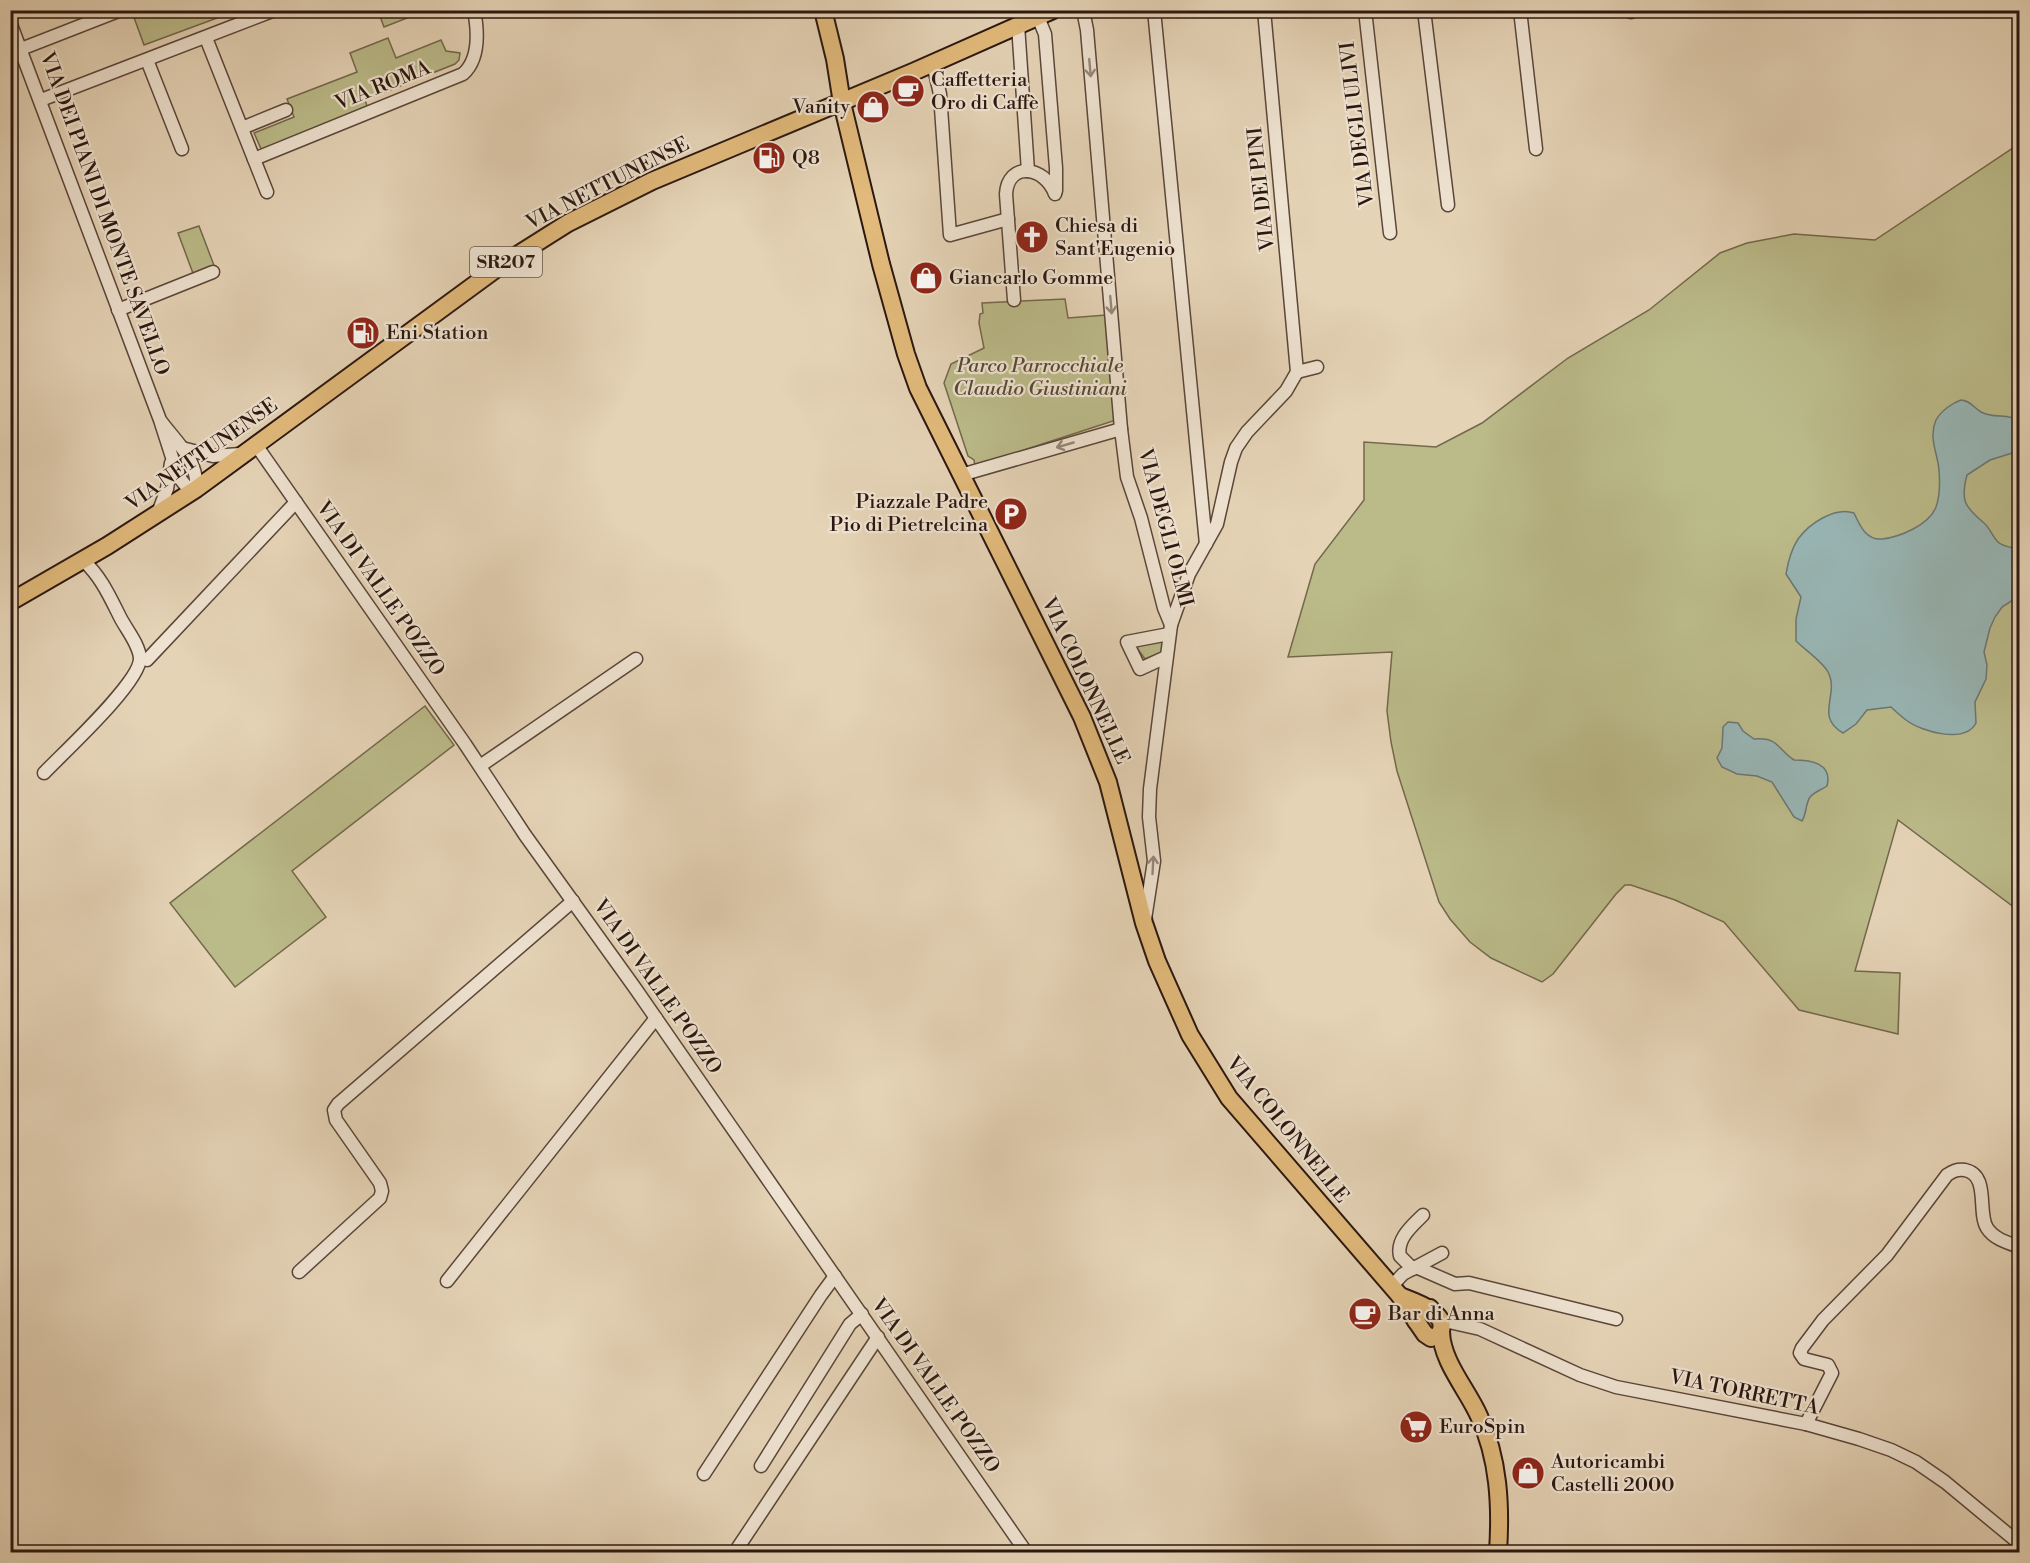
<svg xmlns="http://www.w3.org/2000/svg" width="2030" height="1563" viewBox="0 0 2030 1563" font-family="'Libre Bodoni',serif">
<rect width="100%" height="100%" fill="#e5d3b6"/>
<filter id="stains"><feTurbulence type="fractalNoise" baseFrequency=".00333" numOctaves="4"/><feColorMatrix values="0 0 0 0 .2 0 0 0 0 .09 0 0 0 0 .02 0 0 0 .5 -.17"/></filter>
<radialGradient id="worn" r=".72"><stop offset=".6" stop-color="#630" stop-opacity="0"/><stop offset="1" stop-color="#630" stop-opacity=".3"/></radialGradient>
<g fill="#bbba89" stroke="#73684c" stroke-width="1.5">
<polygon points="137,11 137,10 236,11 144,45 132,12"/>
<polygon points="378,11 425,11 384,27"/>
<polygon points="388,38 396,58 441,40 446,51 460,53 459,60 455,64 365,100 368,109 262,151 254,133 294,117 287,99 357,72 350,53"/>
<polygon points="2019,144 2019,911 1898,820 1855,971 1900,973 1898,1034 1799,1010 1724,922 1675,900 1631,885 1625,885 1616,894 1553,974 1542,982 1491,958 1470,942 1450,919 1439,902 1397,771 1391,742 1387,711 1392,652 1288,657 1315,564 1364,500 1364,442 1436,447 1482,423 1568,358 1649,310 1720,253 1747,243 1794,234 1875,240"/>
<polygon points="199,226 215,268 194,276 178,233"/>
<polygon points="1065,299 1068,318 1106,315 1116,420 975,466 974,460 968,456 944,383 951,364 984,348 979,323 980,314 983,313 982,303"/>
<polygon points="1162,641 1162,652 1145,659 1137,648 1138,645"/>
<polygon points="425,706 454,745 292,871 326,917 235,987 170,903"/>
</g>
<g fill="#98b6b5" stroke="#6c7673" stroke-width="1.5">
<path d="M1961 400C1971 401 1973 407 1981 412 1994 419 2008 413 2020 421L2019 451 1990 460 1967 475C1960 501 1965 507 1984 523 1990 528 1992 536 1998 542 2003 547 2013 547 2019 550V596L2002 607 1995 617 1990 628 1984 652 1987 665 1986 679 1975 702 1976 723C1965 744 1922 732 1906 720 1901 716 1896 712 1891 707L1867 710 1856 724 1843 733C1814 716 1840 695 1828 672 1823 662 1804 649 1796 641V619L1801 597 1786 574C1788 562 1791 550 1798 539 1809 524 1835 506 1854 513 1860 526 1866 540 1882 539 1900 537 1929 525 1936 507 1940 496 1940 482 1939 470 1938 454 1928 438 1936 420 1941 411 1952 403 1961 400Z"/>
<path d="M1728 722 1738 723 1743 731 1754 739C1779 737 1777 749 1794 760 1810 760 1833 763 1827 786 1821 790 1814 792 1810 797 1805 805 1807 813 1802 821L1794 817 1772 782 1757 776 1737 774 1722 767 1717 758 1722 748 1723 727Z"/>
</g>
<g fill="none" stroke-linecap="round" stroke-linejoin="round">
<defs>
<g id="minor">
<polyline points="1083,10 1087,30 1121,429 1127,477 1141,518 1164,608 1171,625"/>
<polyline points="1154,10 1206,544"/>
<polyline points="1365,10 1390,233"/>
<polyline points="1424,10 1448,205"/>
<polyline points="1520,10 1536,149"/>
<polyline points="1631,10 1631,12"/>
<polyline points="1038,17 1045,34 1056,168 1056,191"/>
<path d="M10 22 160 420 178 476 186 486 196 489C199 460 175 441 160 420"/>
<polyline points="1018,25 1028,171"/>
<polyline points="206,38 267,192"/>
<polyline points="21,49 121,10"/>
<polyline points="147,60 182,149"/>
<polyline points="933,64 940,94 950,235 1008,219"/>
<polyline points="41,100 275,10"/>
<polyline points="242,128 286,110"/>
<path d="M254 159 463 74C480 59 478 31 474 10"/>
<path d="M1014 300 1006 194C1008 161 1045 166 1055 194"/>
<polyline points="118,310 213,272"/>
<polyline points="1297,372 1317,367"/>
<polyline points="256,445 465,744 525,835 635,988 1026,1552"/>
<polyline points="182,448 213,456 240,454"/>
<polyline points="961,475 1121,429"/>
<polyline points="158,513 167,489 171,463"/>
<polyline points="1166,657 1140,669 1127,642 1169,634"/>
<polyline points="147,660 296,502"/>
<polyline points="480,766 636,659"/>
<path d="M44 773C62 754 141 682 140 658 139 644 126 629 120 617 109 595 101 577 83 560"/>
<polyline points="1145,919 1154,861 1149,817 1150,789 1171,625 1189,574 1217,524 1231,462 1236,448 1247,432 1286,391 1297,372 1264,10"/>
<polyline points="1416,1267 1455,1284 1469,1283 1616,1319"/>
<path d="M1413 1269 1400 1256C1396 1239 1412 1226 1423 1215"/>
<polyline points="299,1272 380,1198 382,1191 380,1183 336,1120 334,1110 338,1104 573,901"/>
<polyline points="447,1281 656,1018"/>
<polyline points="1391,1287 1403,1274 1442,1253"/>
<polyline points="1440,1320 1480,1329 1580,1375 1616,1387 1806,1424 1859,1439 1891,1450 1916,1462 1945,1482 2020,1544"/>
<path d="M1806 1424 1832 1373 1828 1365 1804 1359 1800 1353 1802 1348 1823 1320 1887 1255 1947 1175C1953 1171 1957 1169 1965 1170 1990 1175 1977 1212 1987 1228 1994 1239 2008 1243 2020 1247"/>
<polyline points="761,1466 850,1324 862,1314"/>
<polyline points="704,1474 821,1295 835,1276"/>
<polyline points="735,1552 878,1337"/>
</g>
<g id="major">
<polyline points="823,10 835,59 842,103 881,264 906,354 918,388 1082,717 1108,782 1144,923 1157,961 1190,1035 1229,1098 1400,1296 1416,1321"/>
<polyline points="10,602 107,546 196,489 500,266 568,223 652,181 913,72 1053,10"/>
<path d="M1400 1296C1415 1302 1452 1313 1439 1335L1431 1338 1425 1334 1416 1321 1418 1311 1430 1308"/>
<path d="M1441 1332C1442 1362 1467 1389 1479 1416 1499 1459 1501 1506 1498 1552"/>
</g>
</defs>
<use href="#minor" stroke="#5a463a" stroke-width="15"/>
<use href="#major" stroke="#2b1710" stroke-width="20"/>
<use href="#minor" stroke="#eee2d0" stroke-width="12"/>
<use href="#major" stroke="#e2ba7b" stroke-width="16"/>
</g>
<defs><path id="oneway-shaft" d="M-6 0H5M1.5-3L5.5 0L1.5 3" fill="none" stroke-width="1.6" stroke-linecap="round" stroke-linejoin="round" transform="scale(1.5)"/></defs>
<g stroke="#96877a">
<use href="#oneway-shaft" transform="translate(1090 68) rotate(85)"/>
<use href="#oneway-shaft" transform="translate(1111 305) rotate(85)"/>
<use href="#oneway-shaft" transform="translate(1065 445) rotate(164)"/>
<use href="#oneway-shaft" transform="translate(1153 865) rotate(-87)"/>
</g>
<defs>
<symbol id="cafe-disc" viewBox="-11 -11 22 22"><circle r="9.5" fill="#8f2418" stroke="#eee2d0"/><path d="M-5.5-4.5H6V0H3Q3 3.5 0 3.5H-2.5Q-5.5 3.5-5.5 0ZM3-3.2v2h1.7v-2ZM-6 4.5H4V6H-6Z" fill="#fff"/></symbol>
<symbol id="shop-disc" viewBox="-11 -11 22 22"><circle r="9.5" fill="#8f2418" stroke="#eee2d0"/><path d="M-5-2.5h2.3a2.7 3.5 0 0 1 5.4 0H5L5.5 6h-11ZM-1.5-2.5h3a1.5 2.3 0 0 0-3 0Z" fill="#fff"/></symbol>
<symbol id="fuel-disc" viewBox="-11 -11 22 22"><circle r="9.5" fill="#8f2418" stroke="#eee2d0"/><path d="M-5.5-6h7V0h2V4h1.3V-2.5L3-4.5l.8-.8L6-3V5H2.5V1h-1V6h-7ZM-4.2-4.7v3.2H.2V-4.7Z" fill="#fff"/></symbol>
<symbol id="church-disc" viewBox="-11 -11 22 22"><circle r="9.5" fill="#8f2418" stroke="#eee2d0"/><path d="M-1.2-6h2.4v3.5h3.3v2.4h-3.3V6h-2.4V-.1h-3.3v-2.4h3.3Z" fill="#fff"/></symbol>
<symbol id="parking-disc" viewBox="-11 -11 22 22"><circle r="9.5" fill="#8f2418" stroke="#eee2d0"/><path d="M-3.5-5.5H1a3.5 3.5 0 0 1 0 7H-1V5.5H-3.5ZM-1-3.4V-.6H.8a1.4 1.4 0 0 0 0-2.8Z" fill="#fff"/></symbol>
<symbol id="supermarket-disc" viewBox="-11 -11 22 22"><circle r="9.5" fill="#8f2418" stroke="#eee2d0"/><path d="M-6-5.5h2.5l.6 2H6L4.5 2H-2.5L-4.4-4H-6ZM-1.5 3.2a1.3 1.3 0 1 0 .1 0ZM3 3.2a1.3 1.3 0 1 0 .1 0Z" fill="#fff"/></symbol>
</defs>
<g fill-rule="evenodd">
<use href="#cafe-disc" x="889" y="72" width="38" height="38"/>
<use href="#shop-disc" x="854" y="88" width="38" height="38"/>
<use href="#fuel-disc" x="750" y="139" width="38" height="38"/>
<use href="#church-disc" x="1013" y="218" width="38" height="38"/>
<use href="#shop-disc" x="907" y="259" width="38" height="38"/>
<use href="#fuel-disc" x="344" y="314" width="38" height="38"/>
<use href="#parking-disc" x="992" y="495" width="38" height="38"/>
<use href="#cafe-disc" x="1346" y="1295" width="38" height="38"/>
<use href="#supermarket-disc" x="1397" y="1408" width="38" height="38"/>
<use href="#shop-disc" x="1509" y="1454" width="38" height="38"/>
</g>
<g text-anchor="middle" dominant-baseline="central" stroke-width="4.5" stroke-linejoin="round" paint-order="stroke">
<rect fill="#eee2d0" stroke="#66544a" stroke-width="1.5" x="470" y="247" width="72" height="30" rx="4.5"/>
<g font-size="18" font-weight="bold" fill="#2b1710">
<text x="506" y="262">SR207</text>
</g>
<g font-size="20" fill="#2b1710" stroke="#eee2d0" text-anchor="start">
<text x="931" y="80">Caffetteria<tspan x="931" dy="23">Oro di Caffè</tspan></text>
<text x="850" y="107" text-anchor="end">Vanity</text>
<text x="792" y="158">Q8</text>
<text x="1055" y="226">Chiesa di<tspan x="1055" dy="23">Sant'Eugenio</tspan></text>
<text x="949" y="278">Giancarlo Gomme</text>
<text x="386" y="333">Eni Station</text>
<text x="988" y="502" text-anchor="end">Piazzale Padre<tspan x="988" dy="23">Pio di Pietrelcina</tspan></text>
<text x="1388" y="1314">Bar di Anna</text>
<text x="1439" y="1427">EuroSpin</text>
<text x="1551" y="1462">Autoricambi<tspan x="1551" dy="23">Castelli 2000</tspan></text>
</g>
<g font-size="20" fill="#2b1710" stroke="#eee2d0">
<text transform="translate(383 86) rotate(-22)">VIA ROMA</text>
<text transform="translate(1358 124) rotate(-97)">VIA DEGLI ULIVI</text>
<text transform="translate(608 184) rotate(-27)">VIA NETTUNENSE</text>
<text transform="translate(1262 189) rotate(-96)">VIA DEI PINI</text>
<text transform="translate(104 214) rotate(70)">VIA DEI PIANI DI MONTE SAVELLO</text>
<text transform="translate(202 455) rotate(-35)">VIA NETTUNENSE</text>
<text transform="translate(1165 528) rotate(75)">VIA DEGLI OLMI</text>
<text transform="translate(380 589) rotate(55)">VIA DI VALLE POZZO</text>
<text transform="translate(1085 681) rotate(65)">VIA COLONNELLE</text>
<text transform="translate(657 987) rotate(55)">VIA DI VALLE POZZO</text>
<text transform="translate(1287 1130) rotate(51)">VIA COLONNELLE</text>
<text transform="translate(935 1386) rotate(55)">VIA DI VALLE POZZO</text>
<text transform="translate(1744 1393) rotate(12)">VIA TORRETTA</text>
</g>
<g font-size="20" font-style="italic" fill="#564834" stroke="#eee2d0">
<text x="1040" y="366">Parco Parrocchiale<tspan x="1040" dy="23">Claudio Giustiniani</tspan></text>
</g>
</g>
<rect width="2030" height="1563" fill="none" stroke="#e5d3b6" stroke-width="36"/>
<rect x="12" y="12" width="2006" height="1539" fill="none" stroke="#2b1710" stroke-width="3"/>
<rect x="18" y="18" width="1994" height="1527" fill="none" stroke="#2b1710" stroke-width="1.5"/>
<rect width="100%" height="100%" filter="url(#stains)"/>
<rect width="100%" height="100%" fill="url(#worn)"/>
</svg>
